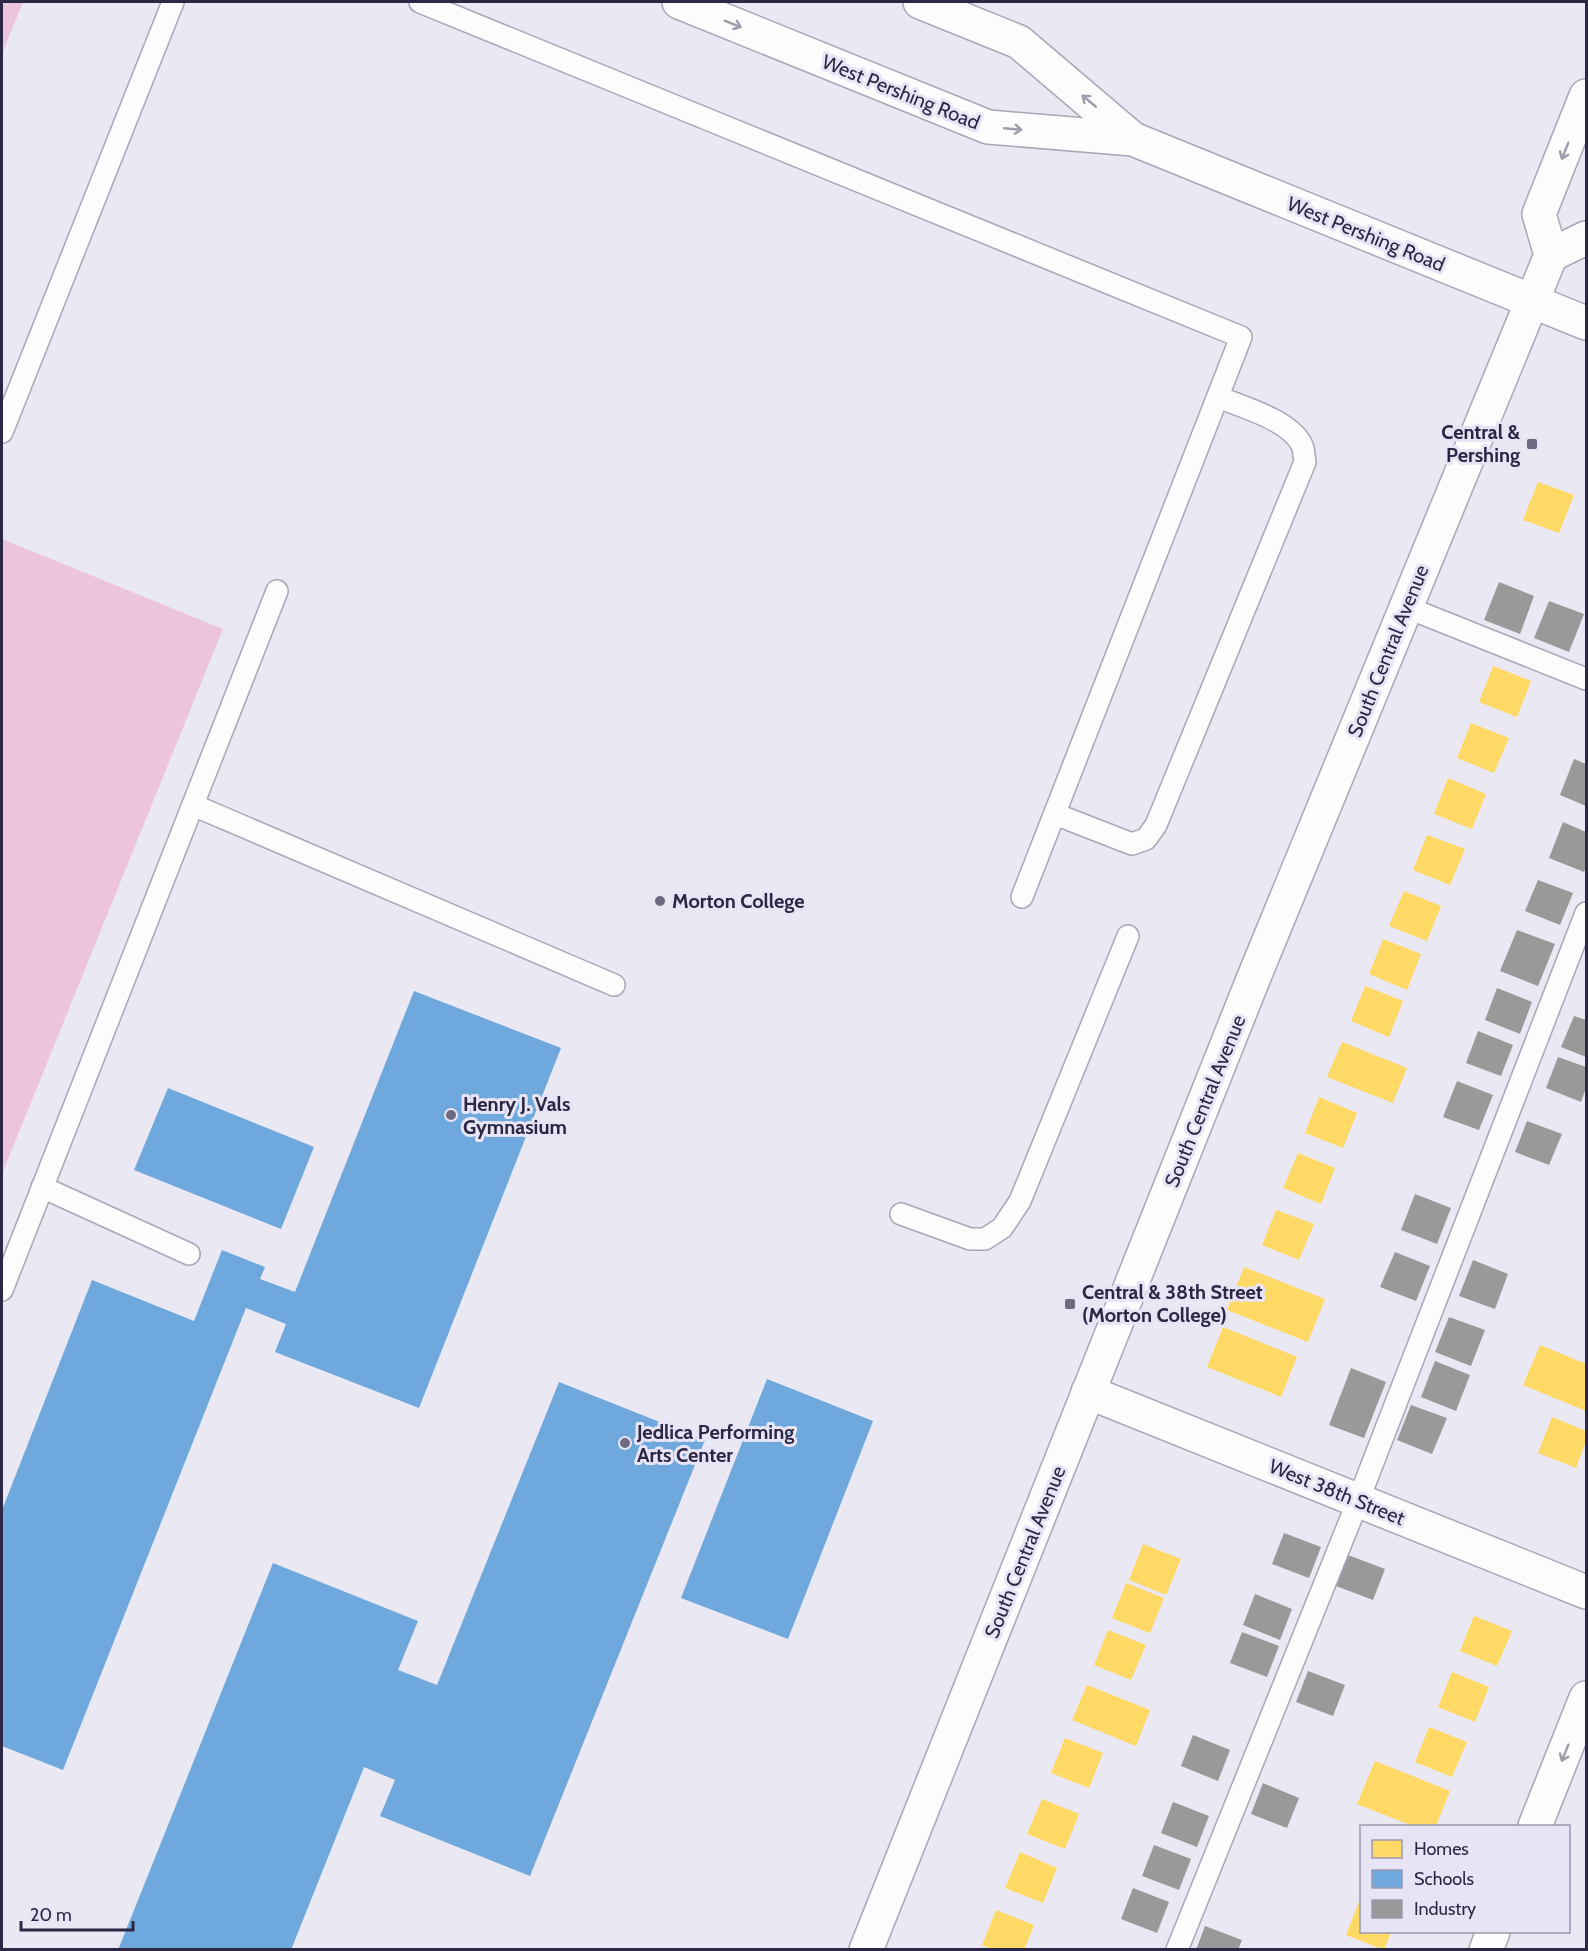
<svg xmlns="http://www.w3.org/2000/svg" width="1588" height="1951" viewBox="0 0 1588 1951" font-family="Cabin,sans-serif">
<rect width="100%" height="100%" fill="#eae8f2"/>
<g fill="#edc5db">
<polygon points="2,2 23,2 2,54"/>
<polygon points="2,539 223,629 2,1174"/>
</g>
<g fill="#ffd966">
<polygon points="1538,482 1574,495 1559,533 1523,520"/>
<polygon points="1493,666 1531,681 1517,717 1479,702"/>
<polygon points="1471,723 1509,738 1494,773 1457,758"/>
<polygon points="1448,778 1486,794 1472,829 1434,814"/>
<polygon points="1427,835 1465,849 1450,885 1413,870"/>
<polygon points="1404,891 1441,906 1427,941 1389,926"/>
<polygon points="1383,939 1421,954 1407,990 1369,974"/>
<polygon points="1365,986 1403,1001 1389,1037 1351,1021"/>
<polygon points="1342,1042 1407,1068 1393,1103 1327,1077"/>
<polygon points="1319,1097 1357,1113 1343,1148 1305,1133"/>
<polygon points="1298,1153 1335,1168 1321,1204 1283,1188"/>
<polygon points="1276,1210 1314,1224 1299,1260 1262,1245"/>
<polygon points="1244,1267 1325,1299 1308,1342 1227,1310"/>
<polygon points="1223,1327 1297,1357 1281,1397 1207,1367"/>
<polygon points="1540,1345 1586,1364 1586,1411 1523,1385"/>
<polygon points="1552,1417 1586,1431 1586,1441 1576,1468 1538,1453"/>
<polygon points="1143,1544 1181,1559 1166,1595 1129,1580"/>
<polygon points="1126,1583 1164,1598 1150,1633 1112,1618"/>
<polygon points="1474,1616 1512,1631 1497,1666 1460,1651"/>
<polygon points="1108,1630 1146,1645 1131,1680 1094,1665"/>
<polygon points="1452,1672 1489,1687 1475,1722 1438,1707"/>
<polygon points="1087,1685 1150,1710 1136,1746 1072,1720"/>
<polygon points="1429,1727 1467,1742 1452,1777 1415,1762"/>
<polygon points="1065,1738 1103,1753 1089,1788 1051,1773"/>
<polygon points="1375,1761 1450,1791 1436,1826 1413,1826 1357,1804"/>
<polygon points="1042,1799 1079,1814 1065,1849 1027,1834"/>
<polygon points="1020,1852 1057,1868 1043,1903 1005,1888"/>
<polygon points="1361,1897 1362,1932 1391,1932 1384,1950 1346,1935"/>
<polygon points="996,1910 1034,1925 1024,1950 994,1950 982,1945"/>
</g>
<g fill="#6fa8dc">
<polygon points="414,991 561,1048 419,1408 275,1352 286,1324 246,1308 63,1770 2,1746 2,1510 92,1280 194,1321 222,1250 265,1267 260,1279 295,1292"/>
<polygon points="168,1088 314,1147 281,1229 134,1170"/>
<polygon points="767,1379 873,1421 788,1639 681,1598"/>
<polygon points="559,1382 705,1440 530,1876 380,1816 395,1780 364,1767 291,1950 118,1950 273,1563 418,1621 398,1670 437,1685"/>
</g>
<g fill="#999">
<polygon points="1499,582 1534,596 1520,634 1484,620"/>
<polygon points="1549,601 1584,614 1569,652 1534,638"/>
<polygon points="1574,759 1586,764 1586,806 1560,795"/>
<polygon points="1563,822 1586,832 1586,866 1584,872 1549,858"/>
<polygon points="1538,880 1573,893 1560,925 1525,911"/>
<polygon points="1517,930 1555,944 1538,986 1500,971"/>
<polygon points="1497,988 1532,1002 1520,1034 1485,1020"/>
<polygon points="1574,1016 1586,1020 1586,1057 1561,1047"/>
<polygon points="1478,1031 1513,1045 1501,1076 1466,1063"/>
<polygon points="1558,1057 1586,1067 1586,1088 1581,1102 1546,1088"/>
<polygon points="1457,1081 1493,1095 1479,1130 1443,1117"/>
<polygon points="1527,1121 1562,1134 1549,1165 1515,1152"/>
<polygon points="1415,1194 1451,1208 1437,1244 1401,1230"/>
<polygon points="1395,1252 1430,1266 1416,1301 1380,1287"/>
<polygon points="1473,1260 1508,1274 1495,1309 1459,1296"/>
<polygon points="1449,1317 1485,1330 1471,1366 1435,1352"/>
<polygon points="1435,1361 1470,1375 1456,1411 1421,1397"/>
<polygon points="1351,1368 1386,1382 1364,1438 1329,1425"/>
<polygon points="1411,1405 1447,1418 1432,1454 1397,1440"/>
<polygon points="1284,1533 1321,1547 1309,1578 1272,1564"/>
<polygon points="1348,1555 1385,1569 1373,1600 1336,1586"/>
<polygon points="1255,1594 1292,1609 1280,1640 1243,1625"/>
<polygon points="1242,1632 1279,1646 1267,1677 1230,1663"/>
<polygon points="1308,1671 1345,1685 1333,1716 1296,1702"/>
<polygon points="1193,1735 1230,1750 1218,1781 1181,1766"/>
<polygon points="1263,1783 1299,1798 1287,1828 1251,1814"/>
<polygon points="1173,1802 1209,1816 1197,1847 1161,1833"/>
<polygon points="1154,1845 1191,1859 1179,1890 1142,1876"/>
<polygon points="1133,1888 1169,1902 1157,1933 1121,1919"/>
<polygon points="1205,1926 1242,1940 1238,1950 1196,1950"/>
</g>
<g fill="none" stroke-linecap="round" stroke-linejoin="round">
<defs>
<g id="service">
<polyline points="420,2 1241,337 1022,897"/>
<polyline points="2,432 173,2"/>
<polyline points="1406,607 1586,679"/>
<polyline points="193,805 614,985"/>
<path d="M1055 814 1132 844 1146 839 1156 825 1305 462C1304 458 1304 452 1303 448 1294 421 1242 407 1218 397"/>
<polyline points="42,1187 189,1254"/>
<polyline points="901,1214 970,1239 985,1239 1002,1228 1020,1201 1128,936"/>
<polyline points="2,1290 277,591"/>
<polyline points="1177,1950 1358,1501 1586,913"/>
</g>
<g id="minor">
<polyline points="1088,1392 1586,1592"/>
<polyline points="1535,1826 1586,1698"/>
<polyline points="1486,1950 1493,1932"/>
</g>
<g id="secondary">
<polyline points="679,2 988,127 1133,139 1586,323"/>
<polyline points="920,2 1019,42 1133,139"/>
<polyline points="1551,255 1586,238"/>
<polyline points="866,1950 1252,982 1551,255 1539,214 1586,96"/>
</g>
</defs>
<use href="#service" stroke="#a9a6b7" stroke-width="24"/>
<use href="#minor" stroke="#a9a6b7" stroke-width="36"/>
<use href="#secondary" stroke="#a9a6b7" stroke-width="36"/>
<use href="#service" stroke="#fcfcfd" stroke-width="21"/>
<use href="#minor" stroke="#fcfcfd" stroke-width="33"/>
<use href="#secondary" stroke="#fcfcfd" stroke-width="33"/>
</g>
<defs><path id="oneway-shaft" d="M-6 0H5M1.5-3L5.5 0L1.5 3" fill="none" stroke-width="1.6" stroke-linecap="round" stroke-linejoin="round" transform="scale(1.5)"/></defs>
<g stroke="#9e9caa">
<use href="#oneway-shaft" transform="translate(733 24) rotate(22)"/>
<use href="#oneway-shaft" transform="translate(1089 101) rotate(-140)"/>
<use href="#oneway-shaft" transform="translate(1013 129) rotate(5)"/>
<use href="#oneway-shaft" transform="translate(1565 151) rotate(112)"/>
<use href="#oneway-shaft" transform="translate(1565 1753) rotate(112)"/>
</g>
<g fill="#6e6b81" stroke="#e7e5f5" stroke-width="2">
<rect x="1526" y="438" width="12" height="12" rx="3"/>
<circle cx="660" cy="901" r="6"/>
<circle cx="451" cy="1115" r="6"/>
<rect x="1064" y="1298" width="12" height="12" rx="3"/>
<circle cx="625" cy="1443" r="6"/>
</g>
<g text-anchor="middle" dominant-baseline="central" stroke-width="6" stroke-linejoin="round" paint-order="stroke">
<g font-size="20" fill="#2c2744" stroke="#e7e5f5">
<text transform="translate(901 92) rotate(22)">West Pershing Road</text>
<text transform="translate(1366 234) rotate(22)">West Pershing Road</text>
<text transform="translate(1388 651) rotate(-68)">South Central Avenue</text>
<text transform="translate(1205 1101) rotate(-68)">South Central Avenue</text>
<text transform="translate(1337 1492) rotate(22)">West 38th Street</text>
<text transform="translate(1025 1552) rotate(-68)">South Central Avenue</text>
</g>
<g font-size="20" font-weight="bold" fill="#2c2744" stroke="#e7e5f5" text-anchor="start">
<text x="1520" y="432" text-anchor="end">Central &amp;<tspan x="1520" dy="23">Pershing</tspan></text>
<text x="672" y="901">Morton College</text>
<text x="463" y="1104">Henry J. Vals<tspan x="463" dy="23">Gymnasium</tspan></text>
<text x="1082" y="1292">Central &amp; 38th Street<tspan x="1082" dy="23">(Morton College)</tspan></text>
<text x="637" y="1432">Jedlica Performing<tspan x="637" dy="23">Arts Center</tspan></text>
</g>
</g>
<rect width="1588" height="1951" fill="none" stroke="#2c2744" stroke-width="6"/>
<rect x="1360" y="1825" width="210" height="108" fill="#e7e5f5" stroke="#9c99ae" stroke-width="1.5"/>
<rect x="1372" y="1840" width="30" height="18" fill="#ffd966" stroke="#9c99ae" stroke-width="1.5"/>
<text x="1414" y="1855" font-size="18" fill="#2c2744">Homes</text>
<rect x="1372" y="1870" width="30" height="18" fill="#6fa8dc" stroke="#9c99ae" stroke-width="1.5"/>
<text x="1414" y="1885" font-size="18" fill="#2c2744">Schools</text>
<rect x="1372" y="1900" width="30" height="18" fill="#999999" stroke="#9c99ae" stroke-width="1.5"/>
<text x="1414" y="1915" font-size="18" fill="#2c2744">Industry</text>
<path d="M21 1921v9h112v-9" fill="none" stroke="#2c2744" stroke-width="3"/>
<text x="30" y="1921" font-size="18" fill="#2c2744" stroke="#e7e5f5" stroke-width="4.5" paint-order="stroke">20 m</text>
</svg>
